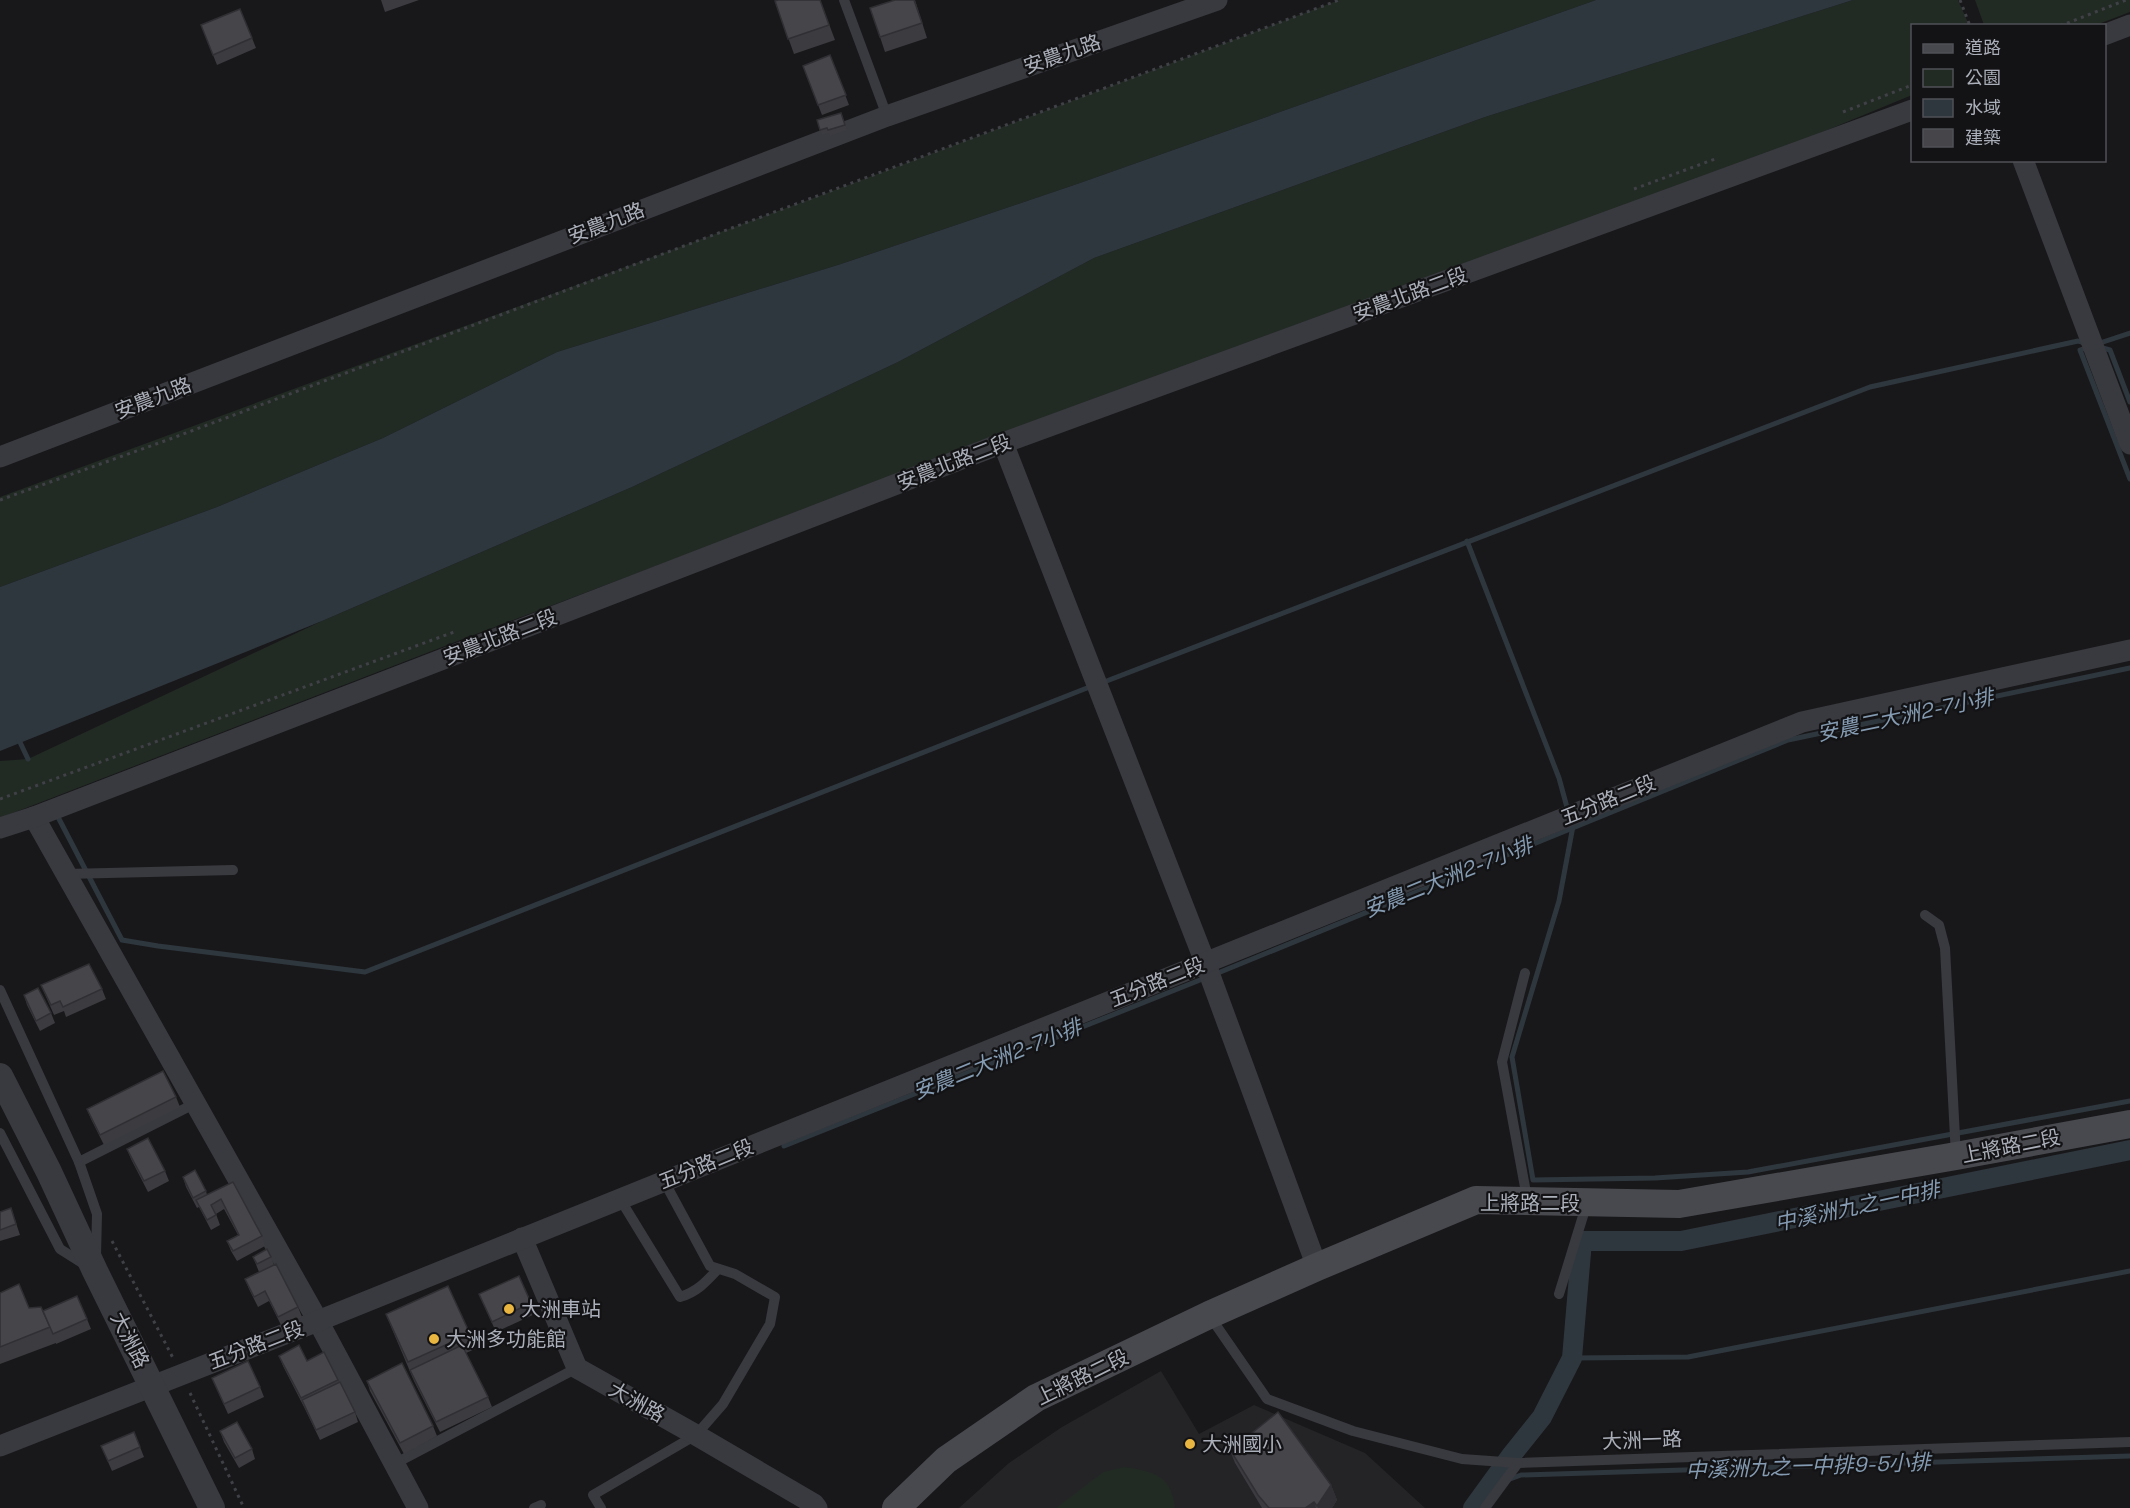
<svg xmlns="http://www.w3.org/2000/svg" width="2130" height="1508" viewBox="0 0 2130 1508" font-family="'Space Grotesk','Noto Sans TC',sans-serif">
<rect width="100%" height="100%" fill="#18181a"/>
<polygon fill="#242427" points="1161,1371 1199,1434 1254,1405 1365,1453 1425,1508 959,1508 1009,1463 1062,1427"/>
<g fill="#222a24">
<polygon points="1339,0 1596,0 1080,183 841,264 557,352 383,438 217,507 0,587 0,497 816,197"/>
<polygon points="1853,0 1958,0 1969,25 1912,26 1912,95 1784,148 1000,436 463,639 0,818 0,761 28,759 322,621 632,487 898,362 1094,258 1485,117"/>
<polygon points="1975,0 2130,0 2130,12 2096,25 1984,25"/>
<path d="M1124 1467C1153 1471 1172 1475 1175 1508H1056L1103 1472Z"/>
</g>
<polygon fill="#2f373e" points="1596,0 1853,0 1485,117 1094,258 898,362 632,487 322,621 0,751 0,587 217,507 383,438 557,352 841,264 1080,183"/>
<g fill="none" stroke-linecap="round" stroke-linejoin="round">
<g stroke="#2f373e" stroke-width="5">
<polyline points="2097,344 2130,333"/>
<polyline points="2089,347 2080,350 2130,479"/>
<polyline points="2099,347 2110,350 2130,402"/>
<polyline points="1467,541 1559,778 1568,811"/>
<polyline points="1104,682 1870,387 2078,341 2087,344"/>
<polyline points="17,736 28,759"/>
<polyline points="58,817 122,940 158,946 365,972 1087,688"/>
<polyline points="1573,826 1559,901 1512,1057 1533,1180 1655,1178 1748,1172 2130,1101"/>
<polyline points="1213,975 1788,740 2130,668"/>
<polyline points="784,1146 1205,978"/>
<polyline points="1572,1358 1688,1357 2130,1271"/>
<polyline points="1488,1487 1521,1475 2130,1456"/>
</g>
<polyline stroke="#2f373e" stroke-width="20" points="1473,1508 1510,1457 1542,1417 1572,1358 1582,1241 1681,1241 2130,1150"/>
<g stroke="#3f4146" stroke-width="3" stroke-dasharray="3 4.5" stroke-linecap="butt">
<polyline points="1960,0 1970,26"/>
<polyline points="2060,26 2126,0"/>
<polyline points="1843,112 1912,85"/>
<polyline points="1634,189 1715,159"/>
<polyline points="0,500 170,439 1339,0"/>
<polyline points="0,799 454,632"/>
<polyline points="112,1241 173,1358"/>
<polyline points="190,1393 244,1508"/>
</g>
<g stroke="#393a3f" stroke-width="10">
<polyline points="844,0 887,116"/>
<polyline points="66,874 233,870"/>
<polyline points="1925,915 1939,925 1945,948 1956,1156"/>
<polyline points="1525,973 1502,1062 1527,1198"/>
<polyline points="0,990 79,1162 97,1214 96,1256"/>
<polyline points="0,1133 60,1249 87,1266"/>
<polyline points="79,1162 196,1103"/>
<path d="M620 1199 680 1297C697 1292 706 1282 718 1269"/>
<polyline points="1559,1294 1587,1203"/>
<polyline points="1209,1315 1267,1399 1353,1431 1462,1459 1518,1463 2130,1442"/>
<polyline points="394,1464 577,1368"/>
<polyline points="534,1508 541,1505"/>
<polyline points="601,1508 593,1495 696,1435 723,1404 770,1324 775,1297 735,1274 710,1266 664,1181"/>
<polyline points="1485,1508 1518,1463"/>
</g>
<g stroke="#393a3f" stroke-width="21">
<polyline points="2104,35 2130,25"/>
<polyline points="2023,160 2130,444"/>
<polyline points="1003,443 1205,962 1317,1267"/>
<polyline points="0,457 887,116 1217,0"/>
<polyline points="34,817 318,1321 418,1508"/>
<polyline points="0,828 34,817 1003,443 1912,110"/>
<polyline points="522,1238 577,1368 696,1435 814,1504 817,1508"/>
<polyline points="0,1446 318,1321 1802,722 2130,650"/>
</g>
<polyline stroke="#393a3f" stroke-width="26" points="0,1076 49,1172 95,1271 212,1508"/>
<polyline stroke="#48494f" stroke-width="28" points="896,1508 946,1460 1036,1398 1209,1315 1317,1267 1476,1200 1679,1204 1956,1156 2130,1124"/>
</g>
<g fill="#3b3b40">
<polygon points="381,0 419,0 385,12"/>
<polygon points="820,0 835,40 794,54 775,1"/>
<polygon points="915,0 927,38 885,52 880,37"/>
<polygon points="201,25 252,38 256,48 217,65"/>
<polygon points="830,55 849,105 822,115 803,66"/>
<polygon points="841,113 847,130 830,136 829,133 822,135 817,120"/>
<polygon points="41,985 102,989 106,999 66,1017 64,1011 54,1015"/>
<polygon points="24,995 51,1013 55,1023 40,1031 27,1005"/>
<polygon points="176,1097 180,1107 104,1145 91,1119 87,1109"/>
<polygon points="127,1149 165,1171 169,1181 148,1192 131,1159"/>
<polygon points="183,1177 206,1191 207,1195 233,1182 262,1236 265,1246 237,1261 231,1251 227,1241 238,1235 224,1209 216,1214 220,1225 211,1230 199,1207 197,1208 186,1187"/>
<polygon points="11,1208 20,1235 0,1241 0,1212"/>
<polygon points="253,1257 271,1257 274,1265 298,1307 302,1317 282,1327 269,1301 258,1307 249,1289 245,1279 259,1272"/>
<polygon points="0,1293 29,1308 87,1319 91,1329 56,1344 56,1343 0,1364"/>
<polygon points="479,1294 531,1303 535,1314 496,1332"/>
<polygon points="386,1314 470,1334 475,1349 466,1353 488,1397 492,1407 440,1432 414,1381 392,1329"/>
<polygon points="279,1356 307,1361 338,1380 355,1412 358,1422 320,1440 304,1407 283,1366"/>
<polygon points="212,1378 260,1387 264,1397 228,1414"/>
<polygon points="367,1381 433,1426 437,1436 404,1454 370,1391"/>
<polygon points="220,1431 252,1449 255,1459 239,1468 224,1442"/>
<polygon points="101,1446 140,1447 144,1457 112,1471"/>
<polygon points="1229,1448 1331,1485 1337,1500 1332,1508 1262,1508 1235,1463"/>
</g>
<g fill="#303034">
<polygon points="1331,1485 1337,1500 1332,1508 1318,1508 1317,1506"/>
<polygon points="1314,1502 1316,1508 1305,1508"/>
</g>
<g fill="#45454a" stroke="#303034" stroke-width="1.5">
<polygon points="778,0 820,0 829,25 788,39 775,1"/>
<polygon points="895,0 914,0 922,23 880,37 870,8"/>
<polygon points="240,9 252,38 213,55 201,25"/>
<polygon points="830,55 846,95 818,105 803,66"/>
<polygon points="841,113 845,125 828,130 827,128 820,130 817,120"/>
<polygon points="89,964 102,989 63,1007 60,1001 51,1005 41,985"/>
<polygon points="38,988 51,1013 36,1021 24,995"/>
<polygon points="163,1071 176,1097 100,1135 87,1109"/>
<polygon points="148,1138 165,1171 144,1181 127,1149"/>
<polygon points="195,1170 206,1191 193,1198 183,1177"/>
<polygon points="233,1182 262,1236 233,1251 227,1241 239,1235 221,1199 211,1205 216,1215 207,1220 196,1200"/>
<polygon points="11,1208 16,1224 0,1230 0,1212"/>
<polygon points="267,1249 271,1257 257,1264 253,1257"/>
<polygon points="276,1264 298,1307 278,1317 265,1291 254,1297 245,1279"/>
<polygon points="519,1276 531,1303 492,1322 479,1294"/>
<polygon points="19,1284 29,1308 41,1307 50,1327 0,1347 0,1293"/>
<polygon points="448,1286 470,1334 408,1362 386,1314"/>
<polygon points="77,1296 87,1319 53,1334 43,1311"/>
<polygon points="299,1345 307,1361 324,1352 338,1380 301,1398 279,1356"/>
<polygon points="462,1345 488,1397 436,1422 410,1370"/>
<polygon points="248,1361 260,1387 224,1404 212,1378"/>
<polygon points="402,1363 433,1426 400,1443 367,1381"/>
<polygon points="340,1382 355,1412 316,1430 302,1400"/>
<polygon points="1278,1412 1331,1485 1317,1506 1314,1502 1305,1508 1269,1508 1258,1495 1229,1448 1248,1439 1247,1437"/>
<polygon points="237,1422 252,1449 235,1458 220,1431"/>
<polygon points="134,1432 140,1447 108,1461 101,1446"/>
</g>
<g fill="#e9b541" stroke="#131315" stroke-width="2">
<circle cx="509" cy="1309" r="6"/>
<circle cx="434" cy="1339" r="6"/>
<circle cx="1190" cy="1444" r="6"/>
</g>
<g text-anchor="middle" dominant-baseline="central" stroke-width="4.5" stroke-linejoin="round" paint-order="stroke">
<g font-size="20" fill="#abafb9" stroke="#131315">
<text transform="translate(1062 54) rotate(-19)">安農九路</text>
<text transform="translate(606 223) rotate(-21)">安農九路</text>
<text transform="translate(1410 294) rotate(-20)">安農北路二段</text>
<text transform="translate(153 398) rotate(-21)">安農九路</text>
<text transform="translate(954 462) rotate(-21)">安農北路二段</text>
<text transform="translate(500 637) rotate(-21)">安農北路二段</text>
<text transform="translate(1608 800) rotate(-22)">五分路二段</text>
<text transform="translate(1157 982) rotate(-22)">五分路二段</text>
<text transform="translate(2011 1146) rotate(-11)">上將路二段</text>
<text transform="translate(706 1164) rotate(-22)">五分路二段</text>
<text x="1530" y="1203">上將路二段</text>
<text transform="translate(130 1340) rotate(63)">大洲路</text>
<text transform="translate(256 1345) rotate(-21)">五分路二段</text>
<text transform="translate(1082 1377) rotate(-26)">上將路二段</text>
<text transform="translate(637 1402) rotate(29)">大洲路</text>
<text transform="translate(1642 1440) rotate(-2)">大洲一路</text>
</g>
<g font-size="20" fill="#abafb9" stroke="#131315" text-anchor="start">
<text x="521" y="1309">大洲車站</text>
<text x="446" y="1339">大洲多功能館</text>
<text x="1202" y="1444">大洲國小</text>
</g>
<g font-size="21" font-style="italic" fill="#849bb2" stroke="#131315">
<text transform="translate(1905 715) rotate(-12)">安農二大洲2-7小排</text>
<text transform="translate(1448 877) rotate(-22)">安農二大洲2-7小排</text>
<text transform="translate(997 1059) rotate(-22)">安農二大洲2-7小排</text>
<text transform="translate(1857 1206) rotate(-12)">中溪洲九之一中排</text>
<text transform="translate(1808 1466) rotate(-2)">中溪洲九之一中排9-5小排</text>
</g>
</g>
<rect x="1911" y="24" width="195" height="138" fill="#131315" stroke="#505157" stroke-width="1.5"/>
<rect x="1923" y="44" width="30" height="9" fill="#48494f" stroke="#505157" stroke-width="1.5"/>
<text x="1965" y="54" font-size="18" fill="#abafb9">道路</text>
<rect x="1923" y="69" width="30" height="18" fill="#222a24" stroke="#505157" stroke-width="1.5"/>
<text x="1965" y="84" font-size="18" fill="#abafb9">公園</text>
<rect x="1923" y="99" width="30" height="18" fill="#2f373e" stroke="#505157" stroke-width="1.5"/>
<text x="1965" y="114" font-size="18" fill="#abafb9">水域</text>
<rect x="1923" y="129" width="30" height="18" fill="#45454a" stroke="#505157" stroke-width="1.5"/>
<text x="1965" y="144" font-size="18" fill="#abafb9">建築</text>
</svg>
